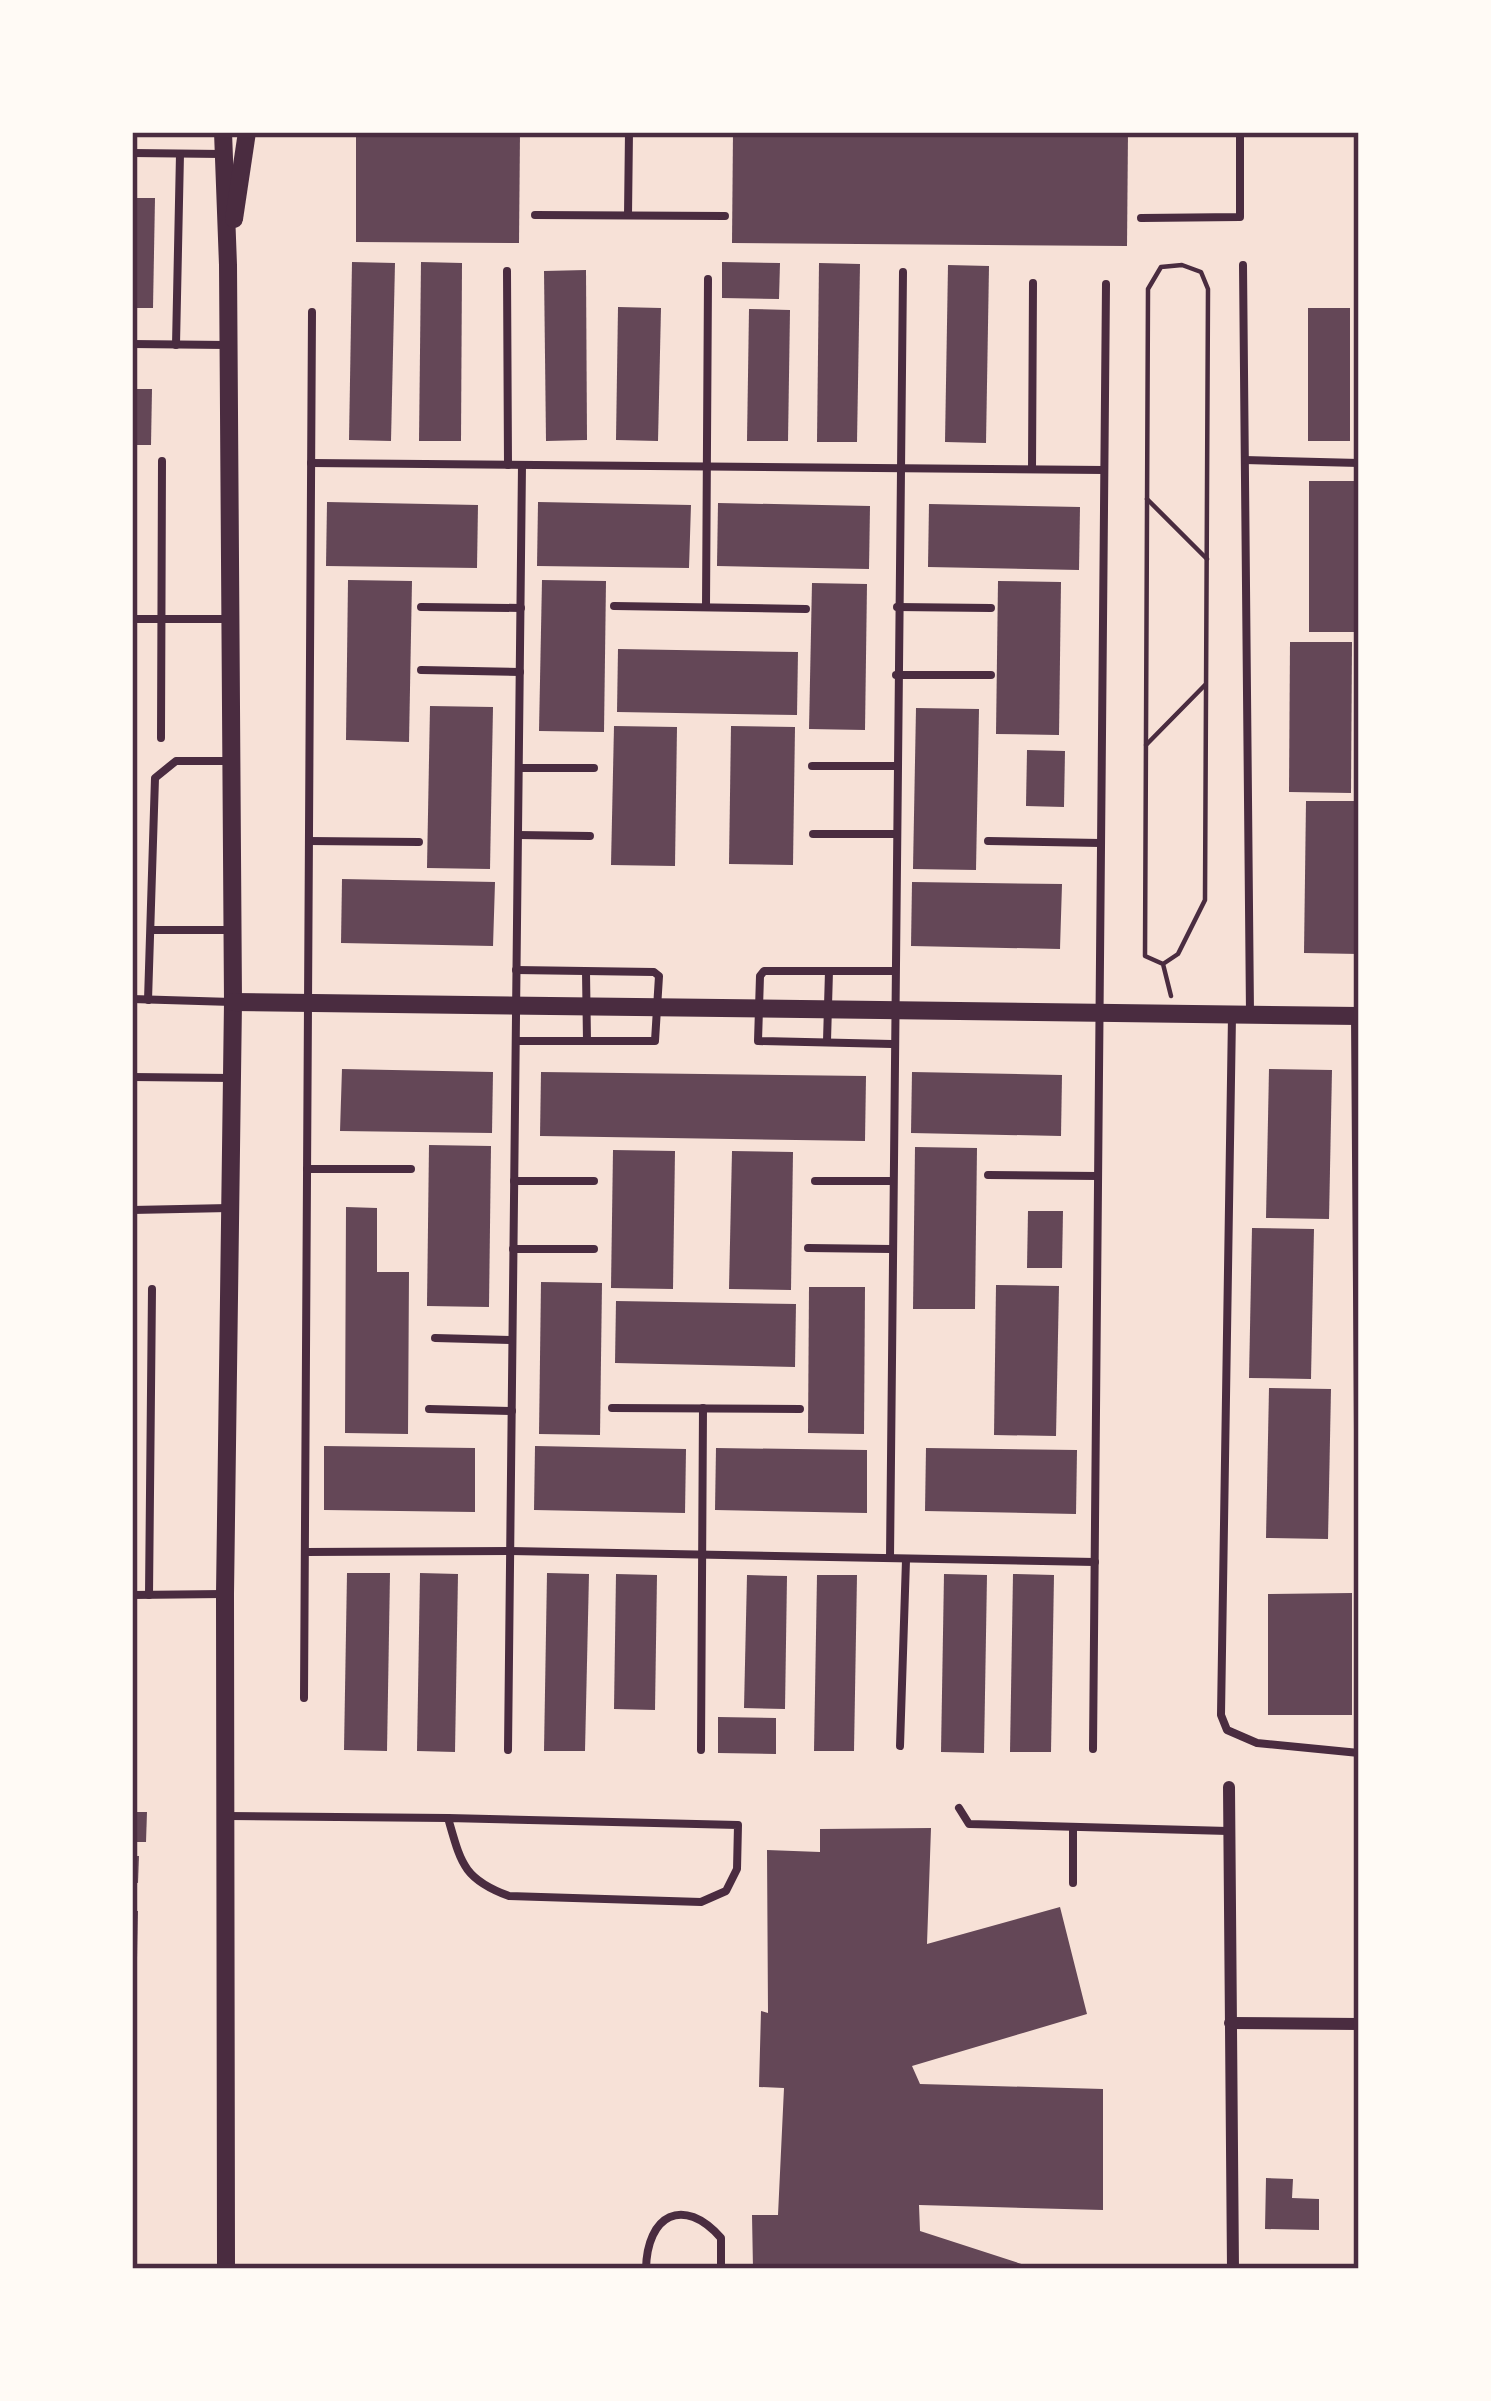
<svg xmlns="http://www.w3.org/2000/svg" width="1491" height="2401" viewBox="0 0 1491 2401" font-family="'Archivo Narrow',sans-serif">
<rect width="100%" height="100%" fill="#f7e1d7"/>
<g fill="#644757">
<polygon points="356,132 520,132 519,243 356,242"/>
<polygon points="733,132 1128,132 1127,246 732,243"/>
<polygon points="132,198 155,198 153,308 132,308"/>
<polygon points="352,262 395,263 391,441 349,440"/>
<polygon points="421,262 462,263 461,441 419,441"/>
<polygon points="722,262 780,263 779,299 722,298"/>
<polygon points="819,263 860,264 857,442 817,442"/>
<polygon points="948,265 989,266 986,443 945,442"/>
<polygon points="586,270 587,440 546,441 544,271"/>
<polygon points="618,307 661,308 658,441 616,440"/>
<rect x="1308" y="308" width="42" height="133"/>
<polygon points="749,309 790,310 788,441 747,441"/>
<polygon points="132,389 152,389 151,445 132,445"/>
<rect x="1309" y="481" width="50" height="151"/>
<polygon points="327,502 478,505 477,568 326,566"/>
<polygon points="538,502 691,505 689,568 537,566"/>
<polygon points="718,503 870,506 869,569 717,566"/>
<polygon points="929,504 1080,507 1079,570 928,567"/>
<polygon points="348,580 412,581 409,742 346,740"/>
<polygon points="542,580 606,581 604,732 539,731"/>
<polygon points="998,581 1061,582 1059,735 996,734"/>
<polygon points="812,583 867,584 865,730 809,729"/>
<polygon points="1290,642 1352,642 1351,793 1289,792"/>
<polygon points="618,649 798,652 797,715 617,712"/>
<polygon points="430,706 493,707 490,869 427,868"/>
<polygon points="916,708 979,709 976,870 913,869"/>
<polygon points="614,726 677,727 675,866 611,865"/>
<polygon points="731,726 795,727 793,865 729,864"/>
<polygon points="1027,750 1065,751 1064,807 1026,806"/>
<polygon points="1306,801 1359,801 1359,954 1304,953"/>
<polygon points="342,879 495,882 493,946 341,943"/>
<polygon points="912,882 1062,884 1060,949 911,946"/>
<polygon points="342,1069 493,1072 492,1133 340,1131"/>
<polygon points="1269,1069 1332,1070 1329,1219 1266,1218"/>
<polygon points="541,1072 866,1076 865,1141 540,1136"/>
<polygon points="912,1072 1062,1075 1061,1136 911,1133"/>
<polygon points="429,1145 491,1146 489,1307 427,1306"/>
<polygon points="915,1147 977,1148 975,1309 913,1309"/>
<polygon points="613,1150 675,1151 673,1289 611,1288"/>
<polygon points="732,1151 793,1152 791,1290 729,1289"/>
<polygon points="346,1207 377,1208 377,1272 409,1272 408,1434 345,1433"/>
<polygon points="1028,1211 1063,1211 1062,1268 1027,1268"/>
<polygon points="1252,1228 1314,1229 1311,1379 1249,1378"/>
<polygon points="541,1282 602,1283 600,1435 539,1434"/>
<polygon points="996,1285 1059,1286 1056,1436 994,1435"/>
<polygon points="809,1287 865,1287 864,1434 808,1433"/>
<polygon points="616,1301 796,1304 795,1367 615,1363"/>
<polygon points="1269,1388 1331,1389 1328,1539 1266,1538"/>
<polygon points="324,1446 475,1448 475,1512 324,1510"/>
<polygon points="535,1446 686,1449 685,1513 534,1510"/>
<polygon points="716,1448 867,1450 867,1513 715,1510"/>
<polygon points="926,1448 1077,1450 1076,1514 925,1511"/>
<polygon points="347,1573 390,1573 387,1751 344,1750"/>
<polygon points="420,1573 458,1574 455,1752 417,1751"/>
<polygon points="547,1573 589,1574 585,1751 544,1751"/>
<polygon points="616,1574 657,1575 655,1710 614,1709"/>
<polygon points="944,1574 987,1575 984,1753 941,1752"/>
<polygon points="1013,1574 1054,1575 1051,1752 1010,1752"/>
<polygon points="747,1575 787,1576 785,1709 744,1708"/>
<polygon points="817,1575 857,1575 854,1751 814,1751"/>
<polygon points="1352,1593 1352,1715 1268,1715 1268,1594"/>
<polygon points="718,1717 776,1718 776,1754 718,1753"/>
<polygon points="132,1812 147,1812 146,1842 132,1842"/>
<polygon points="931,1828 927,1944 1060,1907 1087,2014 912,2066 920,2084 1103,2089 1103,2210 919,2205 920,2231 1037,2269 753,2269 752,2215 778,2215 784,2088 759,2087 761,2011 768,2013 767,1850 820,1852 820,1829"/>
<polygon points="132,1856 139,1856 138,1883 132,1882"/>
<polygon points="132,1911 138,1911 137,1958 132,1958"/>
<polygon points="1266,2178 1293,2179 1292,2198 1319,2199 1319,2230 1265,2229"/>
</g>
<g fill="none" stroke-linecap="round" stroke-linejoin="round">
<g stroke="#4a2c40" stroke-width="4.5">
<polyline points="1147,499 1207,559"/>
<polyline points="1146,745 1205,685"/>
<polyline points="1163,964 1178,954 1205,900 1208,289 1201,272 1182,265 1161,267 1148,289 1145,956 1163,964 1171,996"/>
</g>
<g stroke="#4a2c40" stroke-width="8">
<polyline points="132,153 222,154"/>
<polyline points="535,215 725,216"/>
<polyline points="628,215 629,132"/>
<polyline points="1141,218 1240,217 1240,132"/>
<polyline points="1243,265 1250,1013"/>
<polyline points="507,271 508,465"/>
<polyline points="132,344 226,345"/>
<polyline points="176,345 180,154"/>
<polyline points="1245,460 1359,463"/>
<polyline points="311,463 1104,470"/>
<polyline points="1032,469 1033,283"/>
<polyline points="614,606 806,609"/>
<polyline points="421,607 521,608"/>
<polyline points="706,607 708,279"/>
<polyline points="897,607 991,608"/>
<polyline points="132,619 226,619"/>
<polyline points="421,670 520,672"/>
<polyline points="896,675 991,675"/>
<polyline points="161,738 162,461"/>
<polyline points="812,766 894,766"/>
<polyline points="519,768 594,768"/>
<polyline points="813,834 894,834"/>
<polyline points="518,835 590,836"/>
<polyline points="309,841 419,842"/>
<polyline points="988,841 1100,843"/>
<polyline points="151,930 232,930"/>
<polyline points="586,972 587,1041"/>
<polyline points="132,999 232,1002"/>
<polyline points="148,1000 155,778 176,761 231,761"/>
<polyline points="1232,1016 1221,1715 1227,1730 1257,1743 1359,1753"/>
<polyline points="1355,1017 1359,1566"/>
<polyline points="516,1041 655,1041 659,976 654,972 516,970"/>
<polyline points="827,1041 829,971"/>
<polyline points="892,1044 758,1041 760,976 764,971 893,971"/>
<polyline points="132,1077 232,1078"/>
<polyline points="307,1169 411,1169"/>
<polyline points="988,1175 1098,1176"/>
<polyline points="514,1181 594,1181"/>
<polyline points="815,1181 892,1181"/>
<polyline points="132,1210 229,1208"/>
<polyline points="808,1248 891,1249"/>
<polyline points="513,1249 594,1249"/>
<polyline points="435,1338 512,1340"/>
<polyline points="612,1408 800,1409"/>
<polyline points="429,1409 512,1411"/>
<polyline points="305,1552 510,1551 1095,1562"/>
<polyline points="890,1558 903,272"/>
<polyline points="132,1595 223,1594"/>
<polyline points="149,1595 152,1289"/>
<polyline points="304,1698 312,312"/>
<polyline points="900,1746 906,1560"/>
<polyline points="1093,1749 1106,284"/>
<polyline points="508,1750 522,465"/>
<polyline points="701,1750 703,1408"/>
<polyline points="959,1808 969,1824 1228,1831"/>
<polyline points="228,1816 448,1818"/>
<path d="M448 1818 738 1825 737 1869 726 1891 701 1902 509 1896C463 1879 461 1863 448 1818Z"/>
<polyline points="1073,1883 1073,1827"/>
<path d="M646 2269C647 2215 683 2195 721 2238V2269"/>
</g>
<g stroke="#4a2c40" stroke-width="12">
<polyline points="1229,1787 1233,2269"/>
<polyline points="1230,2023 1359,2024"/>
</g>
<g stroke="#4a2c40" stroke-width="18">
<polyline points="223,132 228,265 233,1002 225,1594 226,2269"/>
<polyline points="234,219 247,132"/>
<polyline points="233,1002 1359,1016"/>
</g>
</g>
<rect width="1491" height="2401" fill="none" stroke="#fffaf5" stroke-width="270"/>
<rect x="135" y="135" width="1221" height="2131" fill="none" stroke="#4a2c40" stroke-width="4.5"/>
</svg>
